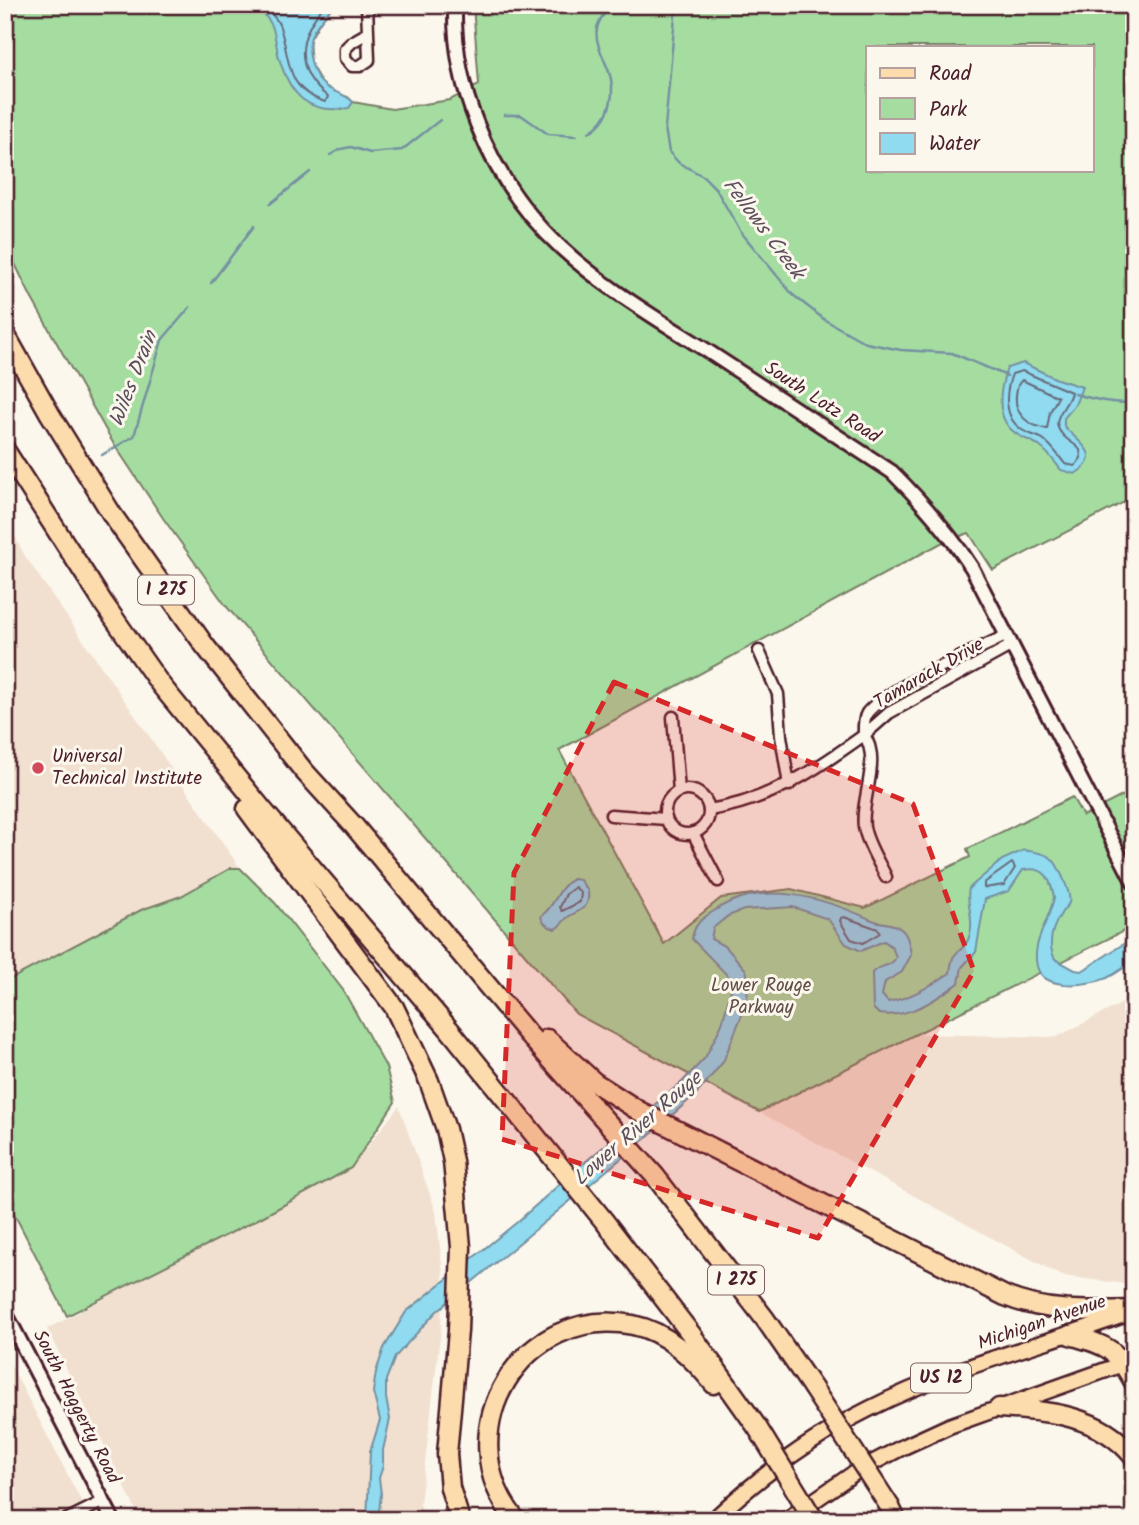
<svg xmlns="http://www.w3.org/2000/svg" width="1139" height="1525" viewBox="0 0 1139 1525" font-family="Kalam,sans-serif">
<rect width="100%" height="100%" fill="#fbf7ec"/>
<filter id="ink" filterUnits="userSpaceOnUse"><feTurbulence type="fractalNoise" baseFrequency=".0143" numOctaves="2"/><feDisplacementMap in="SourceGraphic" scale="14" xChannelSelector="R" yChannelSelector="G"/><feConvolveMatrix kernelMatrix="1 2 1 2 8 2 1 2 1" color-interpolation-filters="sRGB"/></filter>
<g filter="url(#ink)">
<g fill="#f1e0d0">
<polygon points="5,517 25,556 240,868 5,987"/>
<polygon points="1134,997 1134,1285 1062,1276 759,1112 917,1034 1057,1037"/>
<polygon points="399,1106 436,1212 443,1274 441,1328 420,1504 426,1520 141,1520 47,1329 351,1168"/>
<polygon points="5,1354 91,1520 5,1520"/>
</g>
<g fill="#a5dda1" stroke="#787e66" stroke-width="2" fill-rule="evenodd">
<path d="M5 5H334L322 18 309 41 311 65 322 84 336 93 348 97 353 102 392 109 450 100 479 85 473 5H1134V497L993 570 969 533 943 542 559 750 664 944 721 898 791 889 865 908 970 857 967 849 1072 797 1083 816 1134 790V926L759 1112 576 1014 226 606 163 518 112 441 31 297 5 243ZM868 47H1092V170H868Z"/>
<polygon points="231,868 240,868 275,903 343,990 386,1067 395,1102 351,1168 262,1217 67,1316 5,1196 5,982 141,910 181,896"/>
</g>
<g fill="#90dbf0" stroke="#7490a1" stroke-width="2">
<path d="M256 5H334C326 15 312 28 310 41 307 55 314 78 325 86 334 93 346 94 353 102L349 108C308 115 290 95 279 58 276 48 276 36 272 26 269 18 261 13 256 5Z"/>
<path d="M1023 363 1057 379 1082 387 1075 405 1064 418V426C1076 442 1107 454 1075 474L1061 470C1054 461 1048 452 1039 446 1034 441 1026 440 1020 436 994 422 999 391 1007 368Z"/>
<path d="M1024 850C1032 852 1044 852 1051 858 1058 863 1072 895 1069 903 1067 906 1064 909 1062 912 1053 926 1046 943 1055 959L1075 970 1082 971 1134 937V959C1126 967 1117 973 1107 978 1089 985 1043 992 1037 966 1031 942 1050 920 1054 897 1050 877 1045 866 1023 870L1009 891 985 899 976 952 962 967 959 983C936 999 909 1019 879 1014L873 1008 872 973C879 964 892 968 896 957L892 947 884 941 861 951 846 944 828 919 793 907 744 910 728 916 713 928 711 939 726 947 746 970 748 978 747 1002 723 1062 700 1090 658 1128 436 1312 395 1357 386 1380V1398L390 1419 383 1450V1466L379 1478 381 1494 378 1520H367L370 1452 380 1420 373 1392 376 1372 384 1348 406 1312 516 1223 579 1167 682 1082 705 1058 722 1024 732 986 729 977 692 939C694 924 702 918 714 911 762 878 824 898 872 920 881 924 894 922 902 930 908 935 910 947 911 955L902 972 885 982 882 995 888 1002C911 998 930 986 950 973 951 968 951 960 954 956 961 947 966 949 970 934 975 918 965 903 969 888L1002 860Z"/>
<path d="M573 879 580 880 588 891C590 909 581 909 568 917 563 921 561 926 555 929 548 927 542 924 541 916 556 906 557 887 573 879Z"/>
</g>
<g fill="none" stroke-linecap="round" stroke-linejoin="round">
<g stroke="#666a7a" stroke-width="2">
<path d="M264 5C270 14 277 17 280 27 291 60 284 89 325 102L328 97C293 70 297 36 325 5"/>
<path d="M1022 371 1071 392C1069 406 1048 419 1062 434 1067 441 1075 443 1080 450L1081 458 1075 466 1065 464C1058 455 1052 446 1043 439 1036 435 1028 434 1022 430 1003 417 1005 393 1012 374Z"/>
<path d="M1022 380 1058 397 1050 412 1047 429C1029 426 1014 415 1016 395 1017 388 1017 385 1022 380Z"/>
<polygon points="1012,863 1015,868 1004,885 984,888 984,883"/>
<polygon points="575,887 581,893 580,902 562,911 560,907 566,894"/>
<polygon points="844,917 878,929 880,933 863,943 851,939 840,921 841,918"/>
</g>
<g stroke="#7490a1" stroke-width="2.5">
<polyline points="676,5 665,128 669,152 679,163 703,176 716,189 740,231 793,295 825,320 866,343 901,350 952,353 1007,376"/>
<polyline points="504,115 521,115 548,134 577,136"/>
<path d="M589 132C611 120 617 92 608 69 597 42 587 29 612 5"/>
<polyline points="330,155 341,149 351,147 370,153 402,150 440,120"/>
<polyline points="270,204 310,172"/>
<polyline points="211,283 254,226"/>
<path d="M1075 394C1093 399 1116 405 1134 402"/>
<polyline points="102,455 134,436 162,340 190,307"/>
<polyline points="5,504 9,500"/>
</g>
<defs>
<g id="street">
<polyline points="366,34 352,42 345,49 345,58 352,66 360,66 369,60 367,5"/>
<path d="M1007 635C976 651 885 689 867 713 863 719 864 728 864 735L889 713 1012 645"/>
<polyline points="759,651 778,694 781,736 789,785"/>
<polyline points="673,717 679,791"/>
<circle cx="687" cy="812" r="22"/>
<path d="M709 810C771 800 814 771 864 735 882 761 860 798 864 827 867 844 879 862 886 877"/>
<polyline points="611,815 666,819"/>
<polyline points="693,833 718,881"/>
<polyline points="66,1520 104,1501"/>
</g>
<g id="secondary">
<path d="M455 5C454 45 462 87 477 124 523 241 606 286 706 350 768 391 830 431 892 472 922 502 949 532 972 568L1134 883"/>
<polyline points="5,1312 113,1520"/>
</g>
<g id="primary">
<path d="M713 1520C760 1476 811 1438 869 1409 951 1367 1043 1345 1129 1313"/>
<polyline points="786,1520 857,1471 901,1448 949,1426 1134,1360"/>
</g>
<g id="highway">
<polyline points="5,334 50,414 113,516 205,646 303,770 354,826 528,1034 655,1176 765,1319 812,1387"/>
<polyline points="5,450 104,604 160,684 262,809 449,1029 605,1222 691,1334 757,1427"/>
<polyline points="247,809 394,1007 429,1081 446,1129 453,1161 461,1247 458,1331 447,1454 450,1488 460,1520"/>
<path d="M547 1039 594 1082 639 1111 1005 1296C1046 1313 1090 1311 1134 1310"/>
<path d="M1070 1335C1107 1346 1114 1346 1134 1382"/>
<path d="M999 1408C1049 1411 1100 1415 1134 1457"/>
<polyline points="890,1507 896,1520"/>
<path d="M516 1520C444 1433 522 1303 633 1325 667 1332 693 1358 714 1384"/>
</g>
</defs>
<use href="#street" stroke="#4a1f2b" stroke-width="15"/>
<use href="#secondary" stroke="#4a1f2b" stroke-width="18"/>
<use href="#primary" stroke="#4a1f2b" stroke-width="19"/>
<use href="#highway" stroke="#4a1f2b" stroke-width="23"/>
<use href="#street" stroke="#fbf7ec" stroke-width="10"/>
<use href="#secondary" stroke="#fbf7ec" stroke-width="12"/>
<use href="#primary" stroke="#fcdcac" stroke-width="14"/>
<use href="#highway" stroke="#fcdcac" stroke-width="18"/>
<defs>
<g id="highway-bridge">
<polyline points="812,1387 890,1507"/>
<polyline points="757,1427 814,1520"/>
</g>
</defs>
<use href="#highway-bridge" stroke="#4a1f2b" stroke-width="23" stroke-linecap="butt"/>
<use href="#highway-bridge" stroke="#fcdcac" stroke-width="18"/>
</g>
</g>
<path fill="#d62828" fill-opacity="0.2" stroke="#d62828" stroke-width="5" stroke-dasharray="14 9" stroke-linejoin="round" d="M614 682 913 804 974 971 818 1238 502 1139 514 873Z"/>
<circle fill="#d1495b" stroke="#fbf7ec" stroke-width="2.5" cx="38" cy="768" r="7"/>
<g text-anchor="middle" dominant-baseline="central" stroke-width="6" stroke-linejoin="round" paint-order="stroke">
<g fill="#fbf7ec" stroke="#7f6065" stroke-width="2">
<rect x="138" y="575.5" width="56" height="29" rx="5"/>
<rect x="708" y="1265.5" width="56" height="29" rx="5"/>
<rect x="911" y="1363.5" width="60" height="29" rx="5"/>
</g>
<g font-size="18" font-weight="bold" fill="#4a1f2b">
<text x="166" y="590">I 275</text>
<text x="736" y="1280">I 275</text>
<text x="941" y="1378">US 12</text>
</g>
<g font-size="19" fill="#4a1f2b" stroke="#fbf7ec">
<text transform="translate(822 403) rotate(33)">South Lotz Road</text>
<text transform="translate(929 674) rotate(-30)">Tamarack Drive</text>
<text transform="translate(1042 1323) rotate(-19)">Michigan Avenue</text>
<text transform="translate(76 1407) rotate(63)">South Haggerty Road</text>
</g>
<g font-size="19" fill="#4a1f2b" stroke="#fbf7ec" text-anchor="start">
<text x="52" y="757">Universal<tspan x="52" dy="22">Technical Institute</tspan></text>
</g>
<g font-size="19" fill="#614e48" stroke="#fbf7ec">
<text x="761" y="986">Lower Rouge<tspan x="761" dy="22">Parkway</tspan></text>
</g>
<g font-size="21" font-style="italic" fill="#5c4e5c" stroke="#fbf7ec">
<text transform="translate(763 229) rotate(53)">Fellows Creek</text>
<text transform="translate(134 379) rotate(-69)">Wiles Drain</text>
<text transform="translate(638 1129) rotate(-41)">Lower River Rouge</text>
</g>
</g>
<rect width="1139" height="1525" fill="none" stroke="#fbf7ec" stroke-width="28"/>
<rect x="14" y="14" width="1111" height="1497" fill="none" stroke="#4a1f2b" stroke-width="2.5" filter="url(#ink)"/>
<rect x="866" y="46" width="228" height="126" fill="#fbf7ec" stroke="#b4a19f" stroke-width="2"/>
<rect x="880" y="68" width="35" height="10" fill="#fcdcac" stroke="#b4a19f" stroke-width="2"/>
<text x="929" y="80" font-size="21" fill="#4a1f2b">Road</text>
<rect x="880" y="98" width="35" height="21" fill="#a5dda1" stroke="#b4a19f" stroke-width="2"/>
<text x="929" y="116" font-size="21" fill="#4a1f2b">Park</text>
<rect x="880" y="133" width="35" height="21" fill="#90dbf0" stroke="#b4a19f" stroke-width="2"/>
<text x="929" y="150" font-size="21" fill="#4a1f2b">Water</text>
</svg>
